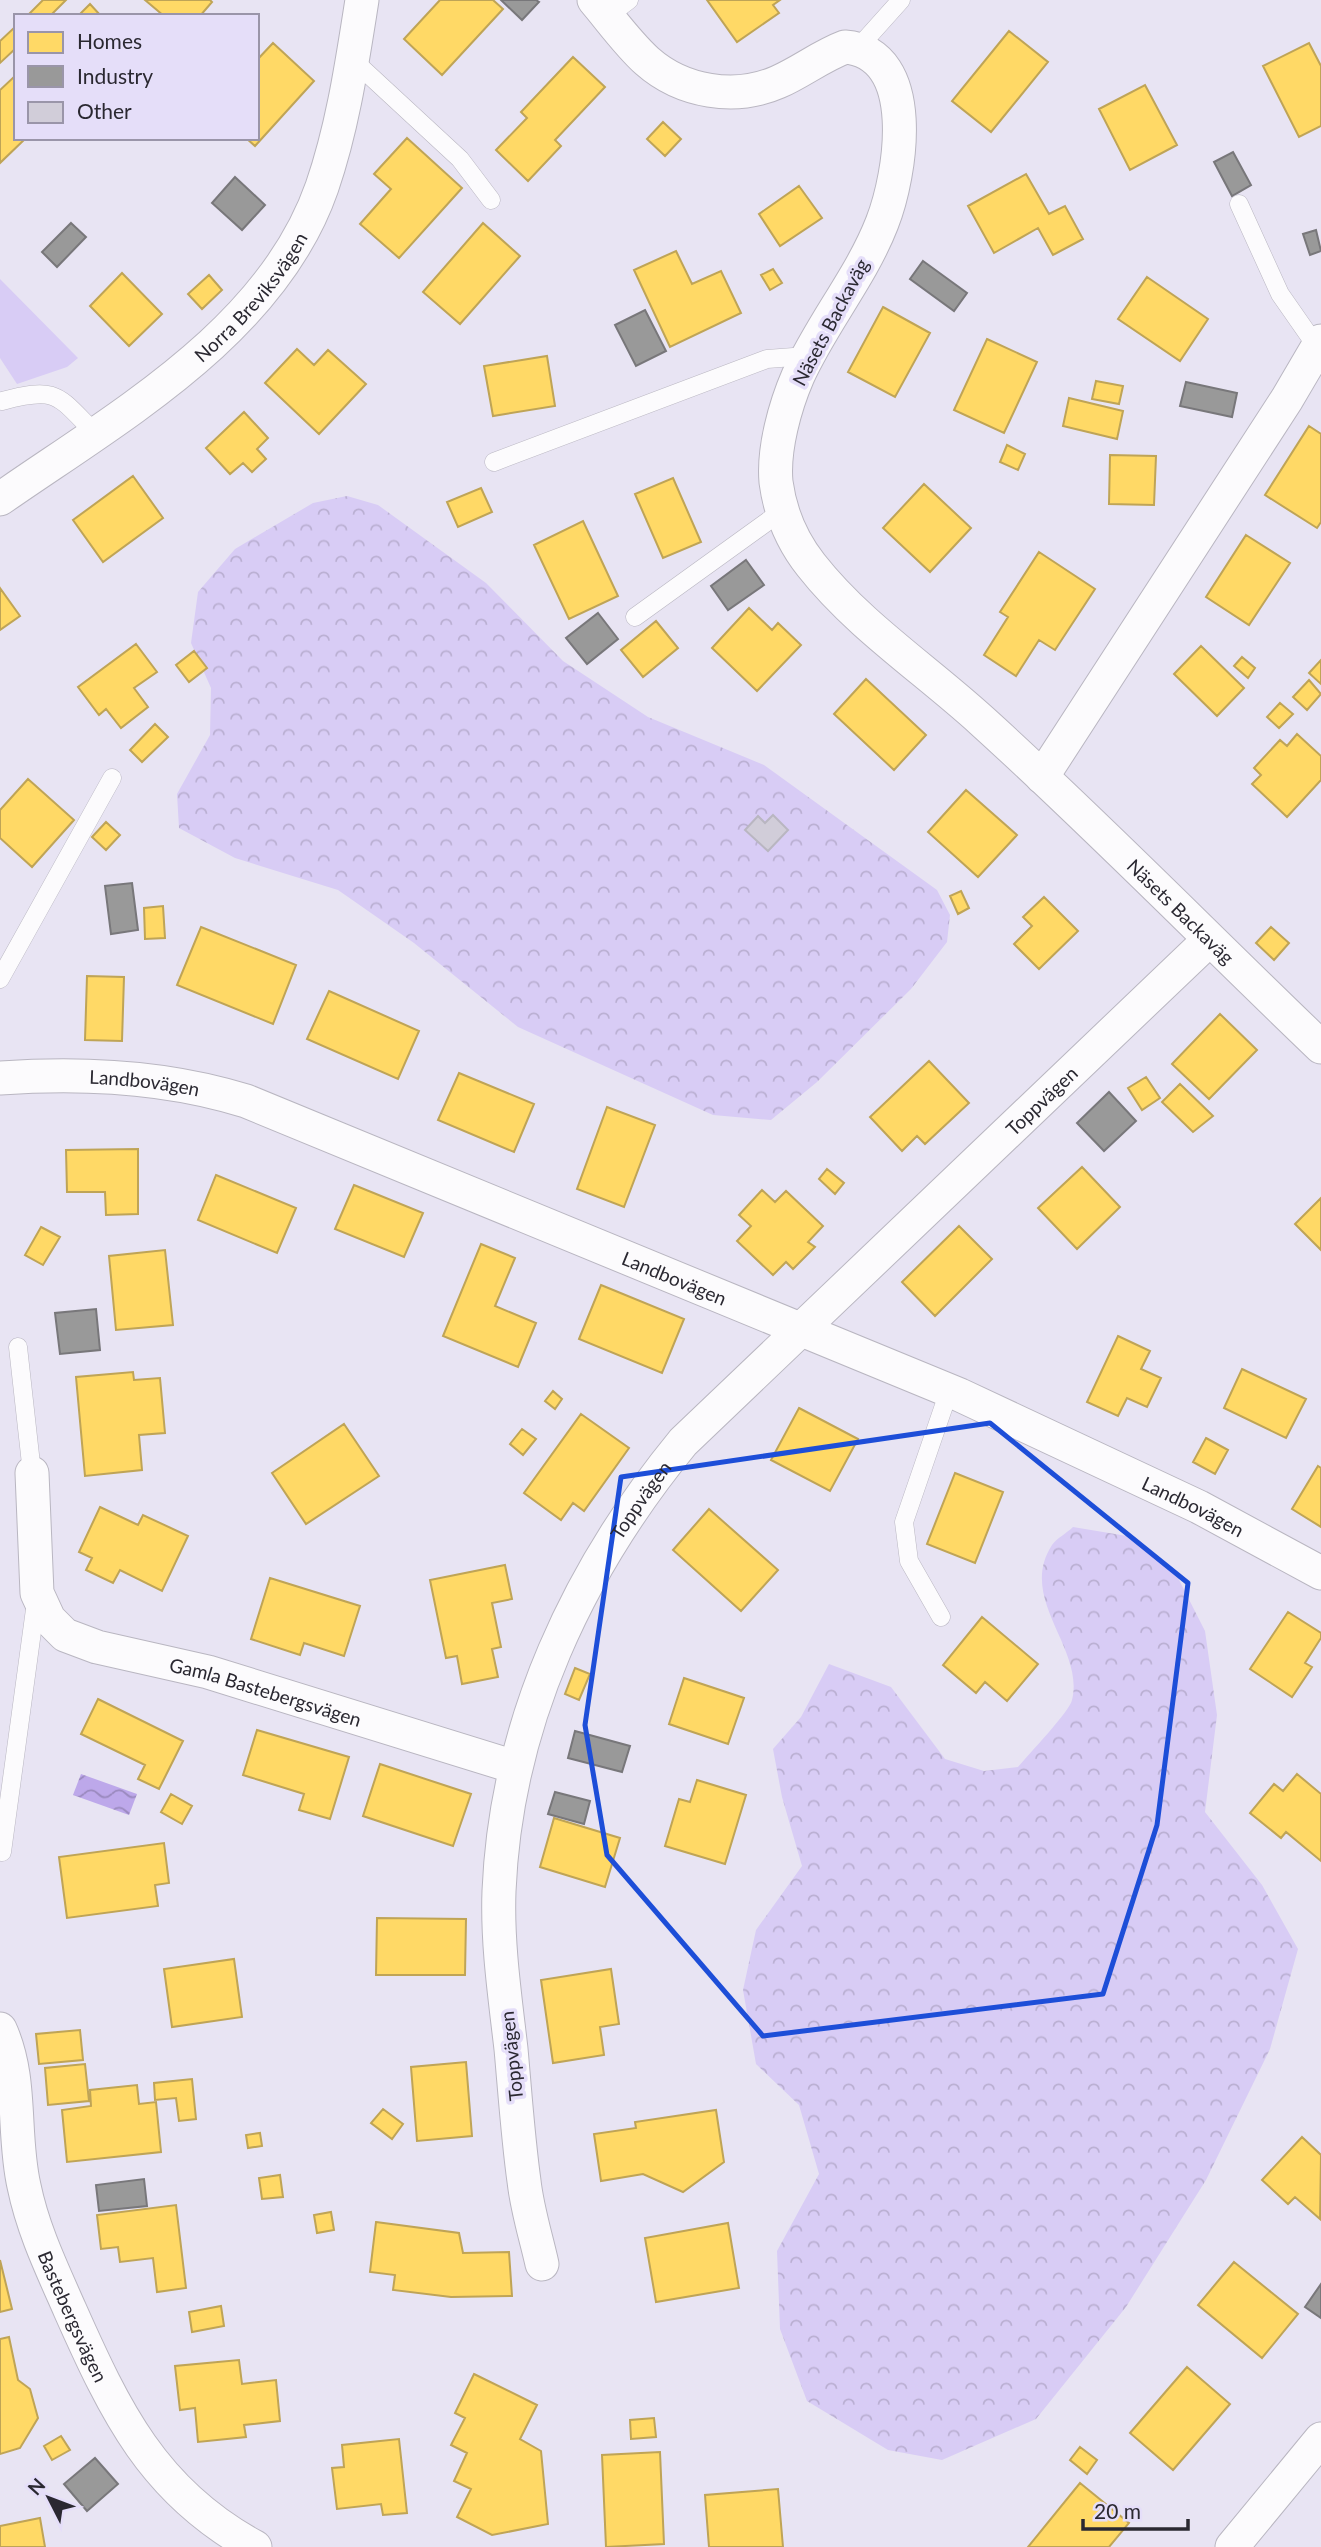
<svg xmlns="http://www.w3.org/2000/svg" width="1321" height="2547" viewBox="0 0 1321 2547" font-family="Lato,sans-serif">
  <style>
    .green { fill: #d8ccf5 }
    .forest { fill: url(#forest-crowns) }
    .water { fill: url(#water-waves) }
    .homes { fill: #ffd966; stroke: #bfa456; stroke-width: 2 }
    .industry { fill: #999; stroke: #78777a; stroke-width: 2 }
    .building { fill: #d1cdd9; stroke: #b9b6c1; stroke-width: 2 }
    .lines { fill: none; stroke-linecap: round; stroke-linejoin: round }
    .lane-casing { stroke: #b9b6c1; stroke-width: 19 }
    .street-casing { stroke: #b9b6c1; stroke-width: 35 }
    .lane { stroke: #fcfbfd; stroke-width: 18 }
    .street { stroke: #fcfbfd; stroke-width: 33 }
    .marked { fill: none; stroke: #1d4ed8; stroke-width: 5; stroke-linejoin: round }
    .labels { text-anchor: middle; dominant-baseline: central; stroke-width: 7; stroke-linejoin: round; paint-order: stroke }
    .street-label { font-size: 19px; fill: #2a2831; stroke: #e5def9 }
  </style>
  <defs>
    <pattern id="forest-crowns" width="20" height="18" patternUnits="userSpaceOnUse" patternTransform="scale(1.75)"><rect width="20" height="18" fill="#d8ccf5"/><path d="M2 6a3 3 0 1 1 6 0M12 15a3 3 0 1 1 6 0" fill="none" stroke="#baafd2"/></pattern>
    <pattern id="water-waves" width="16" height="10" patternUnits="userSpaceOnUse" patternTransform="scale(1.75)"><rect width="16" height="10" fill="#bda8ea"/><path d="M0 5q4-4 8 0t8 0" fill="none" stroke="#9a89be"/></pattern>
  </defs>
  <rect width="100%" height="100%" fill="#e8e4f3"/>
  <path class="green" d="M 0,279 L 78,358 L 67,367 L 17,384 L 0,358 Z"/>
  <path class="forest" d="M 347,496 L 378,505 L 486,583 L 563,661 L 648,717 L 764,765 L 937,890 L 950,915 L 947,942 L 911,989 L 817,1082 L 771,1120 L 713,1115 L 518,1027 L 414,943 L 338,890 L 235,858 L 179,828 L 177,794 L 210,735 L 211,688 L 191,643 L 198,592 L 235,549 L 313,503 Z
    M 1073,1527 L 1133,1537 L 1173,1568 L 1205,1631 L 1217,1715 L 1205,1812 L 1262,1885 L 1298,1949 L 1270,2049 L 1206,2180 L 1126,2307 L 1036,2419 L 942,2460 L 888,2450 L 807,2401 L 780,2329 L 777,2251 L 819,2174 L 799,2105 L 756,2064 L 743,1990 L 756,1930 L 802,1866 L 782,1797 L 773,1749 L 801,1717 L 829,1664 L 891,1687 L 945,1759 L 984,1771 L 1018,1767 C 1028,1755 1070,1711 1072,1700 C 1085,1648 1017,1599 1052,1545 C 1057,1538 1067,1533 1073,1527 Z"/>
  <path class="water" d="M 81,1774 L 137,1794 L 129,1815 L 73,1795 Z"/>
  <path class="homes" d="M 43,0 L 66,0 L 50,16 L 27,16 Z
    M 145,0 L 210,0 L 212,2 L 200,16 L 164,16 Z
    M 440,0 L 493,0 L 503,9 L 442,75 L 404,39 Z
    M 707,0 L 780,0 L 773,5 L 779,13 L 737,42 Z
    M 90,4 L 101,16 L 78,16 Z
    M 16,26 L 16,48 L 0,63 L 0,41 Z
    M 1009,31 L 1048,62 L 991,132 L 952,101 Z
    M 273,43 L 314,81 L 255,146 L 246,138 L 257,138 L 257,60 Z
    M 1309,43 L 1321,66 L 1321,126 L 1299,137 L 1263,66 Z
    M 573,57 L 605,87 L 555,140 L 561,146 L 528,181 L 496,150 L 527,118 L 521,112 Z
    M 16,75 L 16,138 L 26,138 L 0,163 L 0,90 Z
    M 1145,85 L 1177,145 L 1130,170 L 1099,109 Z
    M 663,122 L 681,139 L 665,156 L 647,139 Z
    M 407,138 L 462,188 L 399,258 L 360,224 L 391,189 L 374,174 Z
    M 1026,174 L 1049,214 L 1065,206 L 1083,239 L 1053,255 L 1038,228 L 994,253 L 968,206 Z
    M 799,186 L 822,218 L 780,246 L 759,214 Z
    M 483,223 L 520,256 L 460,324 L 423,292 Z
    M 676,251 L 692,284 L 721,271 L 741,313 L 670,347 L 634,270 Z
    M 773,269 L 782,283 L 770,290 L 761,275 Z
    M 122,273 L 162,314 L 129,346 L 90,306 Z
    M 209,275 L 222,290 L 202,309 L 188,294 Z
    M 1147,277 L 1208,319 L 1180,361 L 1118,319 Z
    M 883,307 L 930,333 L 895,397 L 848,372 Z
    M 987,339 L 1037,362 L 1004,433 L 954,410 Z
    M 297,349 L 314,365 L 328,350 L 366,384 L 319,434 L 265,383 Z
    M 547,356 L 555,406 L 493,416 L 484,366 Z
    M 1096,381 L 1123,386 L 1119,404 L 1092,399 Z
    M 1069,398 L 1123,411 L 1117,439 L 1063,426 Z
    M 244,412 L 268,438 L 257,449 L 266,459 L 252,472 L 243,463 L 230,474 L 206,448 Z
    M 1309,426 L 1321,434 L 1321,522 L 1317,528 L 1265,495 Z
    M 1007,445 L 1025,454 L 1018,470 L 1000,462 Z
    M 1110,455 L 1156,456 L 1154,505 L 1109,504 Z
    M 133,476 L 163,518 L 103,562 L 73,520 Z
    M 673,478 L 701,542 L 663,558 L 635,494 Z
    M 924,484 L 971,528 L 930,572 L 883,528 Z
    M 481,488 L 492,512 L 458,527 L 447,502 Z
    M 583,521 L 618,596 L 569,619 L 534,545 Z
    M 1246,535 L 1290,563 L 1249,625 L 1206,597 Z
    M 1039,552 L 1095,589 L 1055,650 L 1039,640 L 1016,676 L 984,655 L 1008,617 L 1000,612 Z
    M 0,588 L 20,616 L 0,630 Z
    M 749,608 L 772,630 L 778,623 L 801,645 L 757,691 L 712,648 Z
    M 656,621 L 678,648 L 643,677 L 621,650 Z
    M 136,644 L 157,672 L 134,688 L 148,707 L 121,728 L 106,709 L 99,715 L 78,687 Z
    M 1201,646 L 1244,688 L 1217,716 L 1174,674 Z
    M 194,651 L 207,668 L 189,682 L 176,665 Z
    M 1242,657 L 1255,668 L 1248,678 L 1234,666 Z
    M 1321,660 L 1321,684 L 1309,673 Z
    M 866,679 L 926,735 L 894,770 L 834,714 Z
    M 1309,680 L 1321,694 L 1307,710 L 1293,697 Z
    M 1280,703 L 1293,714 L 1279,728 L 1267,717 Z
    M 155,724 L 168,737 L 142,762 L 130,750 Z
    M 1297,734 L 1321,756 L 1321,780 L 1287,817 L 1252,784 L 1261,775 L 1254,768 L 1280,740 L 1287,746 Z
    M 28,779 L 74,820 L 32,867 L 0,838 L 0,810 Z
    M 966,790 L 1017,835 L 978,877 L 928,832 Z
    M 106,822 L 120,835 L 106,850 L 92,837 Z
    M 961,891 L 969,908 L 958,914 L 950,896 Z
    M 1044,897 L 1078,931 L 1039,969 L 1014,944 L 1032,926 L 1023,917 Z
    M 163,906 L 165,938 L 145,939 L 144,908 Z
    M 201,927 L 296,965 L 273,1024 L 177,985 Z
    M 1271,927 L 1289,943 L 1274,960 L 1256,943 Z
    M 87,976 L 124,977 L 122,1041 L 85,1040 Z
    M 329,991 L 419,1031 L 398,1079 L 307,1039 Z
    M 1220,1014 L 1257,1050 L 1209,1099 L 1172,1064 Z
    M 929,1061 L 969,1103 L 925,1144 L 917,1136 L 902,1151 L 870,1117 Z
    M 459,1073 L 534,1104 L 514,1152 L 438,1120 Z
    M 1146,1077 L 1160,1098 L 1142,1110 L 1128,1088 Z
    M 1180,1084 L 1213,1116 L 1193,1132 L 1162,1102 Z
    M 607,1107 L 655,1125 L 624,1207 L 577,1189 Z
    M 138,1149 L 138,1214 L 106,1215 L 105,1192 L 67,1192 L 66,1150 Z
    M 1082,1167 L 1120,1207 L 1077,1249 L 1038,1208 Z
    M 827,1169 L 844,1183 L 835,1194 L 819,1179 Z
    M 216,1175 L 296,1208 L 277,1253 L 198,1220 Z
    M 354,1185 L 423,1213 L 404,1257 L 335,1229 Z
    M 762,1190 L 775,1202 L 786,1191 L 823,1226 L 808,1242 L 815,1247 L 793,1269 L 786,1262 L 773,1275 L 737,1241 L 751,1226 L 739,1215 Z
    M 1321,1198 L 1321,1250 L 1295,1224 Z
    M 959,1226 L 992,1259 L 935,1316 L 902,1282 Z
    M 41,1227 L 60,1237 L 43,1265 L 25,1255 Z
    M 481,1244 L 515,1258 L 495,1306 L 536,1323 L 518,1367 L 443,1336 Z
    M 165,1250 L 173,1325 L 116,1330 L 109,1256 Z
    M 601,1285 L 684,1319 L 662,1373 L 579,1339 Z
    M 1118,1336 L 1150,1351 L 1141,1369 L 1161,1378 L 1147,1407 L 1127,1398 L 1118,1416 L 1087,1402 Z
    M 1242,1369 L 1306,1399 L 1286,1438 L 1224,1408 Z
    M 133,1372 L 134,1380 L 160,1378 L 165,1433 L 139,1435 L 142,1470 L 85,1476 L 76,1377 Z
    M 553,1391 L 562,1399 L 555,1409 L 545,1401 Z
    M 799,1408 L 858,1439 L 830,1491 L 771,1460 Z
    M 581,1414 L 629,1448 L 584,1511 L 573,1503 L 561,1520 L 524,1493 Z
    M 344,1424 L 379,1476 L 306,1524 L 272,1473 Z
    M 522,1429 L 536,1439 L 523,1455 L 510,1444 Z
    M 1206,1438 L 1228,1450 L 1215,1474 L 1193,1462 Z
    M 1318,1466 L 1321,1468 L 1321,1527 L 1292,1509 Z
    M 955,1473 L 1003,1492 L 975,1563 L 927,1544 Z
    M 100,1507 L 138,1525 L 143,1515 L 188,1536 L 162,1591 L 120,1570 L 113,1583 L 86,1570 L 92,1558 L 79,1552 Z
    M 709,1509 L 778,1570 L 741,1611 L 673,1550 Z
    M 505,1565 L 512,1599 L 492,1603 L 501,1647 L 492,1649 L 498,1677 L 462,1684 L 457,1656 L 446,1658 L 430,1580 Z
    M 270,1578 L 360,1606 L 344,1656 L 304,1643 L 300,1655 L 251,1639 Z
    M 1288,1612 L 1321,1633 L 1321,1638 L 1305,1663 L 1312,1667 L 1292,1697 L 1250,1669 Z
    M 982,1617 L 1038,1664 L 1007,1701 L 985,1682 L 976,1693 L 943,1665 Z
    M 575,1668 L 590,1674 L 579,1700 L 565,1694 Z
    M 684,1678 L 744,1698 L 728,1744 L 669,1724 Z
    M 98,1699 L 183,1741 L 159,1789 L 138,1779 L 145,1765 L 81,1734 Z
    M 257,1730 L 349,1757 L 330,1819 L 299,1810 L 304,1794 L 243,1775 Z
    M 380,1764 L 471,1794 L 453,1846 L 363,1816 Z
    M 1297,1774 L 1321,1794 L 1321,1861 L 1286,1832 L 1281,1838 L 1250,1813 L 1274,1784 L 1283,1791 Z
    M 697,1780 L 746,1795 L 725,1864 L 665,1846 L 679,1799 L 690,1802 Z
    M 171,1794 L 192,1806 L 182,1824 L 161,1812 Z
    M 554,1818 L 620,1838 L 605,1887 L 540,1867 Z
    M 164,1843 L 169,1883 L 155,1885 L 158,1906 L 67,1918 L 59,1857 Z
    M 377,1918 L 466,1919 L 465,1975 L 376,1975 Z
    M 234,1959 L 242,2017 L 172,2027 L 164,1969 Z
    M 611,1969 L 619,2024 L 600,2027 L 604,2055 L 553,2063 L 541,1980 Z
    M 80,2030 L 83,2060 L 39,2064 L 36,2034 Z
    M 466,2062 L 472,2136 L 417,2141 L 411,2067 Z
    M 85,2064 L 89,2101 L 48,2105 L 45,2068 Z
    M 192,2079 L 196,2119 L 179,2121 L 176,2098 L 155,2100 L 154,2083 Z
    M 137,2085 L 139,2104 L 156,2102 L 161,2152 L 67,2162 L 62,2110 L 91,2106 L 90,2090 Z
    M 383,2109 L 403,2124 L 392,2139 L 371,2123 Z
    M 716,2110 L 724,2162 L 683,2192 L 643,2174 L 601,2181 L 594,2134 L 636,2128 L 635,2122 Z
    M 260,2133 L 262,2146 L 248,2148 L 246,2135 Z
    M 1302,2137 L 1321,2155 L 1320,2219 L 1295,2197 L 1288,2204 L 1262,2180 Z
    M 280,2175 L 283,2197 L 262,2199 L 259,2178 Z
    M 176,2205 L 186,2288 L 157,2292 L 153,2258 L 120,2262 L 118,2247 L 101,2249 L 97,2215 Z
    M 331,2212 L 334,2230 L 317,2233 L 314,2215 Z
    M 376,2222 L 459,2233 L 463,2253 L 509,2252 L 512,2296 L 451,2297 L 393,2290 L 395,2275 L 370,2272 Z
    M 728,2223 L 739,2288 L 656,2302 L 645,2238 Z
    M 0,2260 L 12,2309 L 0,2312 Z
    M 1234,2262 L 1298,2314 L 1262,2358 L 1198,2305 Z
    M 221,2306 L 224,2326 L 192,2332 L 189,2312 Z
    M 9,2337 L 18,2380 L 30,2389 L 38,2418 L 20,2448 L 0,2454 L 0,2339 Z
    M 239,2360 L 242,2384 L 276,2380 L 280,2421 L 244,2425 L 246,2437 L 198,2442 L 195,2408 L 180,2410 L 175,2366 Z
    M 1187,2367 L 1230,2404 L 1173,2470 L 1130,2433 Z
    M 474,2374 L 537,2405 L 520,2439 L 541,2451 L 548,2524 L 492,2535 L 457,2517 L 471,2489 L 454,2481 L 467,2453 L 451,2445 L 465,2418 L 455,2413 Z
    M 654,2418 L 656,2437 L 631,2439 L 630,2420 Z
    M 61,2436 L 70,2450 L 52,2460 L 44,2446 Z
    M 399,2439 L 407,2513 L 383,2515 L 381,2504 L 337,2509 L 332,2468 L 344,2467 L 342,2445 Z
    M 1080,2447 L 1097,2460 L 1087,2474 L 1070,2460 Z
    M 660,2452 L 664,2544 L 606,2547 L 602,2455 Z
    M 1080,2483 L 1129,2523 L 1109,2547 L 1028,2547 Z
    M 778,2489 L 783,2547 L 709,2547 L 705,2495 Z
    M 40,2518 L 45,2547 L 0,2547 L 0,2526 Z"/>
  <path class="industry" d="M 501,0 L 536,0 L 539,2 L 522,20 Z
    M 1233,152 L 1251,185 L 1232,196 L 1214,162 Z
    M 235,177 L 265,205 L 242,230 L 212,203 Z
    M 71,223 L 86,237 L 57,267 L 42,252 Z
    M 1316,230 L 1321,251 L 1310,255 L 1303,234 Z
    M 923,261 L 967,293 L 954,311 L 910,279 Z
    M 645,310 L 666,351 L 636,366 L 615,325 Z
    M 1186,382 L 1237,393 L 1232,417 L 1180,406 Z
    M 746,560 L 764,585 L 728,610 L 711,586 Z
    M 598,613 L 618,639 L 587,664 L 566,638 Z
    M 132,883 L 138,930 L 111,934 L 105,886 Z
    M 1109,1092 L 1136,1121 L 1104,1151 L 1077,1123 Z
    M 96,1309 L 100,1350 L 60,1354 L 55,1313 Z
    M 575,1731 L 630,1746 L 622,1772 L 568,1758 Z
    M 555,1792 L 590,1801 L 584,1824 L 548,1814 Z
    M 144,2179 L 147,2206 L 99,2211 L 96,2185 Z
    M 1321,2284 L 1321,2318 L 1305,2307 Z
    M 95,2458 L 118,2484 L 87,2511 L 64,2484 Z"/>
  <path class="building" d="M 773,815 L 788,830 L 768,851 L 745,830 L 758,816 L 765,823 Z"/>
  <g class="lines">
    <defs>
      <path id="lane" d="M 608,16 L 629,0
        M 858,48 L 901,0
        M 353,60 L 460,159 L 491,200
        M 1239,204 L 1280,294 L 1317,347
        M 2,401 C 58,386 57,395 95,433
        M 494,462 L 767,359 L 807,356
        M 635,617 L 782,511
        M 0,979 L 112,778
        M 18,1347 L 32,1473
        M 941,1617 L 909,1561 L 904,1522 L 949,1391
        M 2,1852 L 36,1602"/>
      <g id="street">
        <path id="s1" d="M 594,0 C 611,20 628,44 647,61 C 682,92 735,101 778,82 C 801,72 821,56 845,47 C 921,53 901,175 882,223 C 861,277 822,323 798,376 C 785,406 773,449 776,482 C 780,512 792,541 811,565 C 858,625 925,669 982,721 C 1098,826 1208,939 1321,1047"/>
        <path id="s2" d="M 0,499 C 119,416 272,331 322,187 C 343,126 352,63 362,0"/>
        <path d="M 1042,777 L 1287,399 L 1321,341"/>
        <path id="s3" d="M 0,1078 C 84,1072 166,1076 246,1101 L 960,1395 L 1199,1507 L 1321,1573"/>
        <path id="s4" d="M 32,1473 L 37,1593 L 49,1619 L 65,1635 L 97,1647 L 208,1672 L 515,1767"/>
        <path id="s5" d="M 0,2029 C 23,2079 12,2134 24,2186 C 33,2230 52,2269 70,2310 C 115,2411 153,2492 255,2547"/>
        <path id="s6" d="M 542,2264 C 536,2237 527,2209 524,2181 C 518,2138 515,2093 511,2049 C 505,1997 497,1943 499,1891 C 506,1723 578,1570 683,1442 L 1209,940"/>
        <path d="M 1232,2547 L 1321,2439"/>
      </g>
    </defs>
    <use href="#lane" class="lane-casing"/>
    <use href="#street" class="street-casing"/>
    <use href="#lane" class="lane"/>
    <use href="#street" class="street"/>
  </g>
  <path class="marked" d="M 990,1423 L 1188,1583 L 1157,1825 L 1103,1994 L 763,2036 L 607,1855 L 585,1725 L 621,1477 Z"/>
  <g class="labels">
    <g class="street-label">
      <text stroke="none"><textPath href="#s2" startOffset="324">Norra Breviksvägen</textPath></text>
      <text transform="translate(830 322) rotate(-62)">Näsets Backaväg</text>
      <text stroke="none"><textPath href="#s1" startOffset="1384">Näsets Backaväg</textPath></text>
      <text stroke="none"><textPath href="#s3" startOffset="145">Landbovägen</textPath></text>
      <text stroke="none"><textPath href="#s6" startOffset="1365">Toppvägen</textPath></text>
      <text stroke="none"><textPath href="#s3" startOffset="712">Landbovägen</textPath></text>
      <text stroke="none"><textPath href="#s6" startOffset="798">Toppvägen</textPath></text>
      <text stroke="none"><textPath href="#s3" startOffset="1279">Landbovägen</textPath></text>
      <text stroke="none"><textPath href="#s4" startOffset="380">Gamla Bastebergsvägen</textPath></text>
      <text transform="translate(511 2056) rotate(-96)">Toppvägen</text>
      <text stroke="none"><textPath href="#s5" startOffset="299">Bastebergsvägen</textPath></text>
    </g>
  </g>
  <rect x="14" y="14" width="245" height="126" fill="#e5def9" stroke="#9a95a9" stroke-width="2"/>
  <rect x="28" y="32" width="35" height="21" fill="#ffd966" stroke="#9a95a9" stroke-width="2"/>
  <text x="77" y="49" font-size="21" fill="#2a2831">Homes</text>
  <rect x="28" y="66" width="35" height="21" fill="#999999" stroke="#9a95a9" stroke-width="2"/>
  <text x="77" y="84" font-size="21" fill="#2a2831">Industry</text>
  <rect x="28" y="102" width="35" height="21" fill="#d1cdd9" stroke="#9a95a9" stroke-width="2"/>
  <text x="77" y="119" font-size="21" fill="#2a2831">Other</text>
  <g transform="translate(49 2498) rotate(312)" stroke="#e5def9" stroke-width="5" paint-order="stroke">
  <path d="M0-5L12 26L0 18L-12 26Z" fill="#2a2831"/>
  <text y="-10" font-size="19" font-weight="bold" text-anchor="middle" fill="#2a2831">N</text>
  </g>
  <path d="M1083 2519v10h105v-10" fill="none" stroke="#2a2831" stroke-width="3.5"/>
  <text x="1094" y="2519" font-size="21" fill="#2a2831" stroke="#e5def9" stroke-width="5" paint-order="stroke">20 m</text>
</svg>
